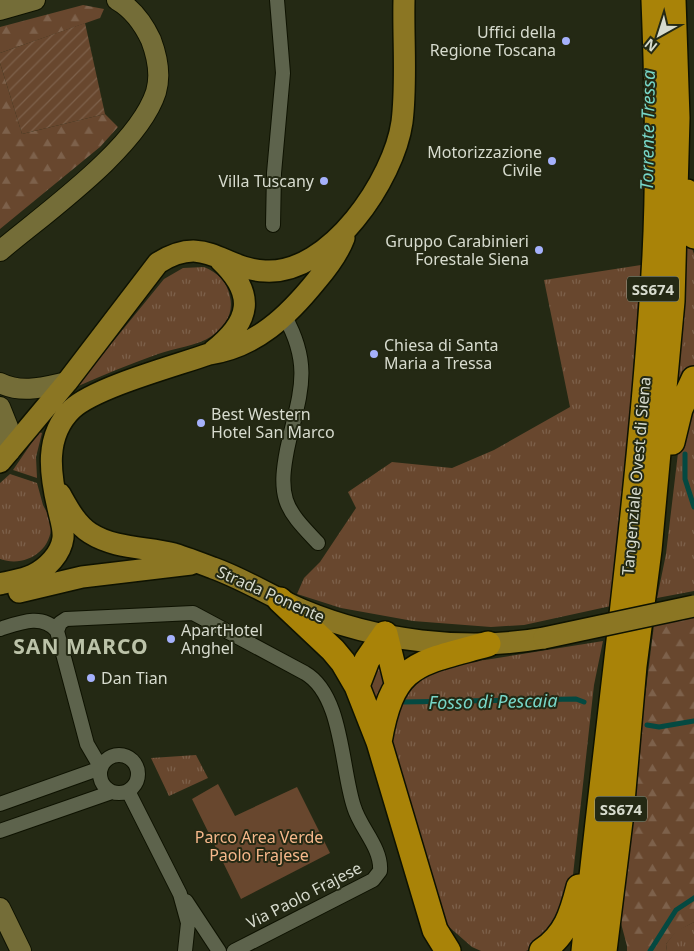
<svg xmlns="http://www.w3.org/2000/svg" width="694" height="951" viewBox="0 0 694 951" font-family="'Noto Sans',sans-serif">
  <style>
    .grass { fill: url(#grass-tufts) }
    .forest { fill: url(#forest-firs) }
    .park { fill: #68472e }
    .garden { fill: url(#garden-furrows) }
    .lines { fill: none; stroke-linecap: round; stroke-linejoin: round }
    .stream { stroke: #044941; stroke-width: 5 }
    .street-casing { stroke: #0e1201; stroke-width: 16 }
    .secondary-casing { stroke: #0e1201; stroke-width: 22 }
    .primary-casing { stroke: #0e1201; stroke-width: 24 }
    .highway-casing { stroke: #0e1201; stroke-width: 28 }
    .street { stroke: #5d634c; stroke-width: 14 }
    .secondary { stroke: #746d38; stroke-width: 20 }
    .primary { stroke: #8b7623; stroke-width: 21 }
    .highway { stroke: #a98308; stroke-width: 25 }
    .primary-bridge-casing { stroke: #0e1201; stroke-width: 24; stroke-linecap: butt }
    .primary-bridge { stroke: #8b7623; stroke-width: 21 }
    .poi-dot { fill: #a5b1fc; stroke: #242914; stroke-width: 2 }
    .labels { text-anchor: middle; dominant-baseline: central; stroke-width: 4; stroke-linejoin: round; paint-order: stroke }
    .shield { fill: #242914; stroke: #a1a696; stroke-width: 1 }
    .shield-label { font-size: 15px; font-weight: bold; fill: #d7dbce }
    .poi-label { font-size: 16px; fill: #d7dbce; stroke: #242914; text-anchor: end }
    .street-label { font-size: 16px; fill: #d7dbce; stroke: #242914 }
    .park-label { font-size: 16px; fill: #f6b88b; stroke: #242914 }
    .water-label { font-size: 18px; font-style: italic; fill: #77d6c7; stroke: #242914 }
    .district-label { font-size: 21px; font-weight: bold; letter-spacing: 1px; fill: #bcc3a9; stroke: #242914 }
  </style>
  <defs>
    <pattern id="grass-tufts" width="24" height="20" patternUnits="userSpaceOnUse" patternTransform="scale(1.25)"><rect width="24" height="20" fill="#68472e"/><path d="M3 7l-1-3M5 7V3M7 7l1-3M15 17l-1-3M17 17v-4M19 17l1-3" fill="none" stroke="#7d614b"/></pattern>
    <pattern id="forest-firs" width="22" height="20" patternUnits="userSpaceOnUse" patternTransform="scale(1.25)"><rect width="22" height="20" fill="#68472e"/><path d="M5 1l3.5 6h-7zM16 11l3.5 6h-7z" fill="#7d614b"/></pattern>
    <pattern id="garden-furrows" width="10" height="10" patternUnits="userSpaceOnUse" patternTransform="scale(1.25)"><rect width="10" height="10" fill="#68472e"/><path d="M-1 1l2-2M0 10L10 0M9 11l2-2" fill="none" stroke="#7d614b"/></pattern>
  </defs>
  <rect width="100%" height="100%" fill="#242914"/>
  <path class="grass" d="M 685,240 L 689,240 L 694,254 L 694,367 L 676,398 Z
    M 641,265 L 628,443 L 611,606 L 524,625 L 491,627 L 413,621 L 341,608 L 297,594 L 304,578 L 320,562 L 356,508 L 348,492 L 392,462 L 452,468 L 494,450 L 570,407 L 544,280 Z
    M 204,267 C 218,273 227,281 230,297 C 234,312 225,328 212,336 C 197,346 175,348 158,354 C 130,364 103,375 76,387 L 164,279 L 183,268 Z
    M 694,391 L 694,591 L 657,598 L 666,554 L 680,436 Z
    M 39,432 L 42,433 L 36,457 L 37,478 L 13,470 Z
    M 10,474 L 37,483 C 39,490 41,498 43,505 C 46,512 51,516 51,523 C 53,551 25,568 0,559 L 0,483 Z
    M 603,641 L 594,685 L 571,893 L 539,944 L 526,951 L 481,951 L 472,947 L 448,926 L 441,911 L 393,746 L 389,723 L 398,692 L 438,664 L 485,660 Z
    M 378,658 L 386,684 L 374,708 L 368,676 Z
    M 196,755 L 208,778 L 169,796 L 151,758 Z
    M 694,922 L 694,951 L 667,951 L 666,944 L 676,931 Z"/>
  <path class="forest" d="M 83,5 L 104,9 L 100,18 L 0,53 L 0,27 Z
    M 0,63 L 22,134 L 105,114 L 118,127 L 100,147 L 0,229 Z
    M 694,615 L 694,922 L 676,932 L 666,944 L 667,951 L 627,951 L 627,946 L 618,912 L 654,625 Z"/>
  <path class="park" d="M 218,784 L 235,816 L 297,787 L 330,853 L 241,899 L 192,799 Z"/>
  <path class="garden" d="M 85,23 L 105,114 L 22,134 L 0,63 L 0,53 Z"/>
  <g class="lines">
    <path class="stream" d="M 685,454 L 685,479 L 694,507
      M 401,702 L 576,699 L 584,702
      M 647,725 L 659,727 L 694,721
      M 650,951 L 676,910 L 694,898"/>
    <defs>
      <path id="street" d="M 273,225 L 274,173 L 283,73 L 277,0
        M 285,317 C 314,369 298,397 287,450 C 284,466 281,484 286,500 C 291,516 306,530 318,543
        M 0,629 C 19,623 42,613 57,631 L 87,744 L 101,768 L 0,804
        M 57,631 L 60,623 L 66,619 L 193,613 L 305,673 C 343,695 341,769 354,807 C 360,828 382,848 380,871 L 373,880 L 234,951
        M100 774a19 19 0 1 1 38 0a19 19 0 1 1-38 0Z
        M 128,791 L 180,894 L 188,923 L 185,951
        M 0,831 L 112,792
        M 186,901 L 219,951"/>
      <path id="secondary" d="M 0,10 L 35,0
        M 0,251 C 45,213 138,148 156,92 C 161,75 157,56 151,40 C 143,23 133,9 117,0
        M 0,383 C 22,394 44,387 67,382
        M 0,407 L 8,427 L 10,451
        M 0,908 L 21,951"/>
      <path id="primary" d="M 213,351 C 251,321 256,294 220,260
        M 0,462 L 67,382 L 158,263 C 206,233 221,269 265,271 C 330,275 394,179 402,122 C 407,82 403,40 404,0
        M 60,494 C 68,508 76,524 90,533 C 115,549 146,547 174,554 C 187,558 200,563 213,568 C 244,579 272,597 302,610 C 376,641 465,652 544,638
        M 0,584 C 10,581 23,580 33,575 C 47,568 61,554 63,538 C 64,528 60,518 58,508 C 50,474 44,436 72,409 C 96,387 175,366 209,354 C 256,347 288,316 317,280 C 328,267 338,254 344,238
        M 19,592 L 82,577 L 191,564"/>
      <path id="highway" d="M 687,192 L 694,236
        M 672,442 L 680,409 L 694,379
        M 280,600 L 333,650 L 343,662 L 357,686 L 379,742 L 435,930 L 448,951
        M 385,634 L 397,683
        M 357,686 L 367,660 L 385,634
        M 379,742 C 393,661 417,664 488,644
        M 542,951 C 566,935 572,914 579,887
        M 584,951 C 606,735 637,519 652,302 C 660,202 658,100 654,0
        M 604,951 L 621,813 L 634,666 L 649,550 L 672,301 L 677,118 L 673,0"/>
    </defs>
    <use href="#street" class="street-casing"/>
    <use href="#secondary" class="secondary-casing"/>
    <use href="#primary" class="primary-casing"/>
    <use href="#highway" class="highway-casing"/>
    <use href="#street" class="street"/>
    <use href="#secondary" class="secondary"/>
    <use href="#primary" class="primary"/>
    <use href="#highway" class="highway"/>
    <defs>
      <path id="primary-bridge" d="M 544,638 L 694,606"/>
    </defs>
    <use href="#primary-bridge" class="primary-bridge-casing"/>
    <use href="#primary-bridge" class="primary-bridge"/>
  </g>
  <g class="poi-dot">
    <circle cx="566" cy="41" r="5"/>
    <circle cx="552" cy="161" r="5"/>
    <circle cx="324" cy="181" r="5"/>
    <circle cx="539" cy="250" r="5"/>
    <circle cx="374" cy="354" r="5"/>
    <circle cx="201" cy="423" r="5"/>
    <circle cx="171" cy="639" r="5"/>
    <circle cx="91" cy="678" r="5"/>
  </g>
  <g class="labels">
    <g class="shield">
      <rect x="627" y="276.5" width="52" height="25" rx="4"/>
      <rect x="595" y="796.5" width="52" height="25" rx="4"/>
    </g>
    <g class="shield-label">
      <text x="653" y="289">SS674</text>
      <text x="621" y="809">SS674</text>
    </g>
    <g class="poi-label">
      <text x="556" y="32">Uffici della<tspan x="556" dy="18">Regione Toscana</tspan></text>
      <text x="542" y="152">Motorizzazione<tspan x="542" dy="18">Civile</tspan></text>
      <text x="314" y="181">Villa Tuscany</text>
      <text x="529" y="241">Gruppo Carabinieri<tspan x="529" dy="18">Forestale Siena</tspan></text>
      <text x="384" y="345" text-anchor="start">Chiesa di Santa<tspan x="384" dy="18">Maria a Tressa</tspan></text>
      <text x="211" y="414" text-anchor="start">Best Western<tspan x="211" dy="18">Hotel San Marco</tspan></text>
      <text x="181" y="630" text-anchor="start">ApartHotel<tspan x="181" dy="18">Anghel</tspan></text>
      <text x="101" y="678" text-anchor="start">Dan Tian</text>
    </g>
    <g class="street-label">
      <text transform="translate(636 476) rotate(-85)">Tangenziale Ovest di Siena</text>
      <text transform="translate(271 594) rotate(24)">Strada Ponente</text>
      <text transform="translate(304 895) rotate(-27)">Via Paolo Frajese</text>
    </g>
    <g class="park-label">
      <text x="259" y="837">Parco Area Verde<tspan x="259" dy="18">Paolo Frajese</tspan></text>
    </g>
    <g class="water-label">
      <text transform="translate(647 130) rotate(-89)">Torrente Tressa</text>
      <text transform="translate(493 701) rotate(-1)">Fosso di Pescaia</text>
    </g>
    <g class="district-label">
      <text x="81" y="646">SAN MARCO</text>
    </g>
  </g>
  <g transform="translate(659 35) rotate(219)" stroke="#242914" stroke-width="4" paint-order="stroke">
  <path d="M0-4L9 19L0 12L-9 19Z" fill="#d7dbce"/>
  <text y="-8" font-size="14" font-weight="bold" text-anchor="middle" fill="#d7dbce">N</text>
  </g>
</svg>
